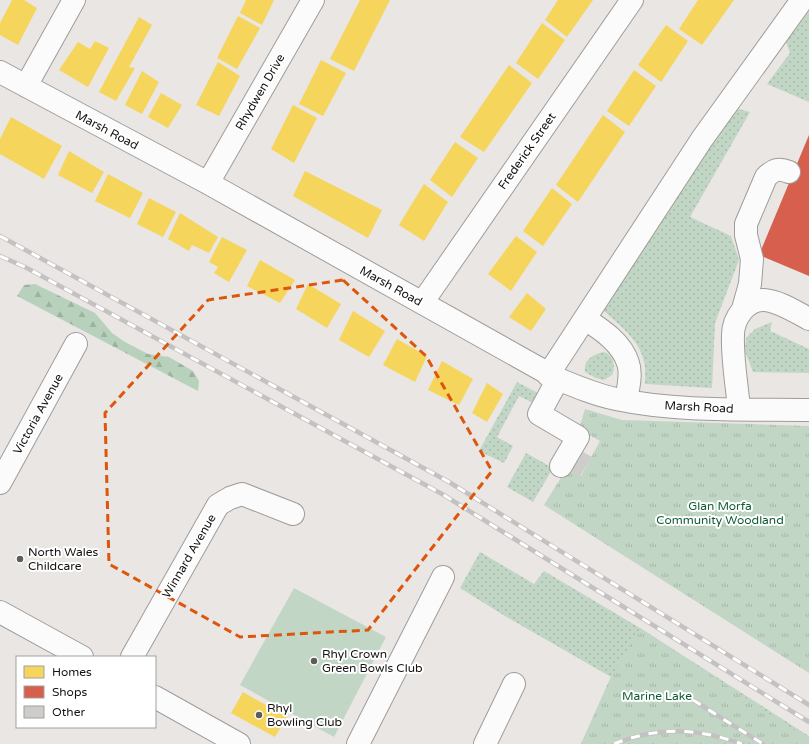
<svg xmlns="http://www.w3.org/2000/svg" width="809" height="744" viewBox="0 0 809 744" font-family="'Varela Round',sans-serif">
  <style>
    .grass { fill: url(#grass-dots) }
    .forest { fill: url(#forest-firs) }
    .park { fill: url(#park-tufts) }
    .pitch { fill: #c2d6c5 }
    .homes { fill: #f6d55c }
    .shops { fill: #d6604d }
    .building { fill: #cfcdcb }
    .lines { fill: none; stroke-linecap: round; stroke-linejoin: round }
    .minor-casing { stroke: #9f9d9b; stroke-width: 24 }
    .minor { stroke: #fcfbfb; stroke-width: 22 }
    .tram { stroke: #c3c1c1; stroke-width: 1 }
    .rail-casing { stroke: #c3c1c1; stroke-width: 4.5 }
    .rail { stroke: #fff; stroke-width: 3; stroke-dasharray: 9; stroke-linecap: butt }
    .marked { fill: none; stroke: #dd560c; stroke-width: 3; stroke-dasharray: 8 5; stroke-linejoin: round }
    .poi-dot { fill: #5f5d5b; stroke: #fff; stroke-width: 1.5 }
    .labels { text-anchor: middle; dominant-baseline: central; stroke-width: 4; stroke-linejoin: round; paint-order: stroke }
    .street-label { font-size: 12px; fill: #151312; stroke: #fff }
    .park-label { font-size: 12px; fill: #0f5d34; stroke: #fff }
    .poi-label { font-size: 12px; fill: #151312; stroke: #fff; text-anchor: start }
  </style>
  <defs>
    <pattern id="grass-dots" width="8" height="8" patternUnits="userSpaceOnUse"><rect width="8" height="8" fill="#c2d6c5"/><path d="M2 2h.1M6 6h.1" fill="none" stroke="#a6b7a8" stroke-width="1.8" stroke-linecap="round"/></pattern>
    <pattern id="forest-firs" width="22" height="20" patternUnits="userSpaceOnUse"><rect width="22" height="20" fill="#b8d1bd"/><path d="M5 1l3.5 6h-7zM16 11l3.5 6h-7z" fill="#9db3a1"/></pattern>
    <pattern id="park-tufts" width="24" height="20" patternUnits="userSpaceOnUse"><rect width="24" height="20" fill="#c2d6c5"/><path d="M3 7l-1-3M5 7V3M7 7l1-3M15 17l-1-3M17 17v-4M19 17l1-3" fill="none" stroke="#a6b7a8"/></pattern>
  </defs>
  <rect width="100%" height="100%" fill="#e9e6e3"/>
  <path class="grass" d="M 809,11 L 809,102 L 767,84 L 790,53 L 786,42 Z
    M 735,108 L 750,112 L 690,217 L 731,236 L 739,260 L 715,323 L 712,388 L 645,384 C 645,377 646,369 644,362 C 640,340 619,325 604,311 L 678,190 Z
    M 772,322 L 770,331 L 809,349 L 809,373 L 753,372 L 745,351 L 746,338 L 755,329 Z
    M 604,352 C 614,355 616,366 612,375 L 604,380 L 596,378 L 585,372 C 583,360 593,354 604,352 Z
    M 517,382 L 540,394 L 535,404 L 519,396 L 497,437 L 513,446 L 504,463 L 479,451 Z
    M 526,453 L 553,468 L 533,502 L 507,487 Z
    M 480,552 L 534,584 L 544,571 L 640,628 L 809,736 L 809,744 L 581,744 L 611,677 L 505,616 L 460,588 Z"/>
  <path class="forest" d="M 35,284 L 95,313 L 112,333 L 125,342 L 148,354 L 169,357 L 193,371 L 199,381 L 198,391 L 17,296 L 24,285 Z"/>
  <path class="park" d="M 585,409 L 622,420 L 809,426 L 809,673 L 544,505 L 567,468 L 581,476 L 600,441 L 579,429 Z
    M 640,628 L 809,740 L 809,744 L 581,744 L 611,677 Z"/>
  <path class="pitch" d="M 294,588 L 386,637 L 334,737 L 240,685 Z"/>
  <path class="homes" d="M 12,0 L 24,0 L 37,8 L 18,45 L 0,35 L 0,23 Z
    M 246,0 L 274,0 L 262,25 L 240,13 Z
    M 360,0 L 390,0 L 354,71 L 330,59 Z
    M 558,0 L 593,0 L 567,37 L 545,20 Z
    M 698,0 L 734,0 L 702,45 L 679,29 Z
    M 238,16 L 260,28 L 237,69 L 217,58 Z
    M 139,17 L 152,25 L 129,67 L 135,68 L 116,101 L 99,92 Z
    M 542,23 L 565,40 L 538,79 L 516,63 Z
    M 666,25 L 688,41 L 661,82 L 638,65 Z
    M 95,41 L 109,48 L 88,87 L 59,70 L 78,42 L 90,49 Z
    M 321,60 L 346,73 L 323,116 L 299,104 Z
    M 218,62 L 240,76 L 219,116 L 196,105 Z
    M 509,65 L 532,83 L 484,152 L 460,137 Z
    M 634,70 L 656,86 L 629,126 L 607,111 Z
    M 142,71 L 159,82 L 142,114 L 125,105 Z
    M 161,93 L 182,105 L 168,128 L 148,117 Z
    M 293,105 L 317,118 L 294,163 L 271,149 Z
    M 603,115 L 625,132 L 578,202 L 556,185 Z
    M 11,117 L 62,146 L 44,179 L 0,154 L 0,139 Z
    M 455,142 L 478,158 L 452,197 L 430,180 Z
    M 69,151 L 104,172 L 92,193 L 58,175 Z
    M 305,171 L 382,210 L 368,238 L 293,196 Z
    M 108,174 L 143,193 L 130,218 L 95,201 Z
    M 424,184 L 448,202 L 424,241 L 399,225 Z
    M 552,188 L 572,204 L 543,246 L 523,231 Z
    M 149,198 L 176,212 L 163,237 L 137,224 Z
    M 180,213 L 218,237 L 209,253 L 192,245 L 189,251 L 168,239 Z
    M 516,236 L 537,252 L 511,291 L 488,274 Z
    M 222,237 L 247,250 L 229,282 L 214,273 L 218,267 L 209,262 Z
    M 260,260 L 295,280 L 280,303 L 247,286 Z
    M 308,284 L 341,304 L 327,328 L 296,309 Z
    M 527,293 L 546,309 L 531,331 L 509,317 Z
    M 353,311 L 385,331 L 369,357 L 339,340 Z
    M 397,339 L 427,356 L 415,382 L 383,365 Z
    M 442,361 L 473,379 L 459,405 L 428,390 Z
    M 487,383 L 503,394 L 487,422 L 472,413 Z
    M 243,692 L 287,717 L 275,737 L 231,713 Z"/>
  <path class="shops" d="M 809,135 L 809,276 L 759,255 Z"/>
  <path class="building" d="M 583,452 L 592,457 L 580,476 L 567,468 L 573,458 L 578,461 Z"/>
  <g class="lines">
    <defs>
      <path id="minor" d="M 0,72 L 208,183 L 558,379 C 577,387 596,395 616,399 C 677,412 747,409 809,410
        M 26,86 L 74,0
        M 208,183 L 313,0
        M 422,303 L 632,0
        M 743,309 L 750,284 L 752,259 L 746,235 L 746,224 L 766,177 C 774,169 779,168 789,172
        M 585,319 C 601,329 622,343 628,363 C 632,374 628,389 626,400
        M 548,375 L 702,139 L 802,0
        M 558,379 L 539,414 L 578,437 L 561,466
        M 739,409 C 737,385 732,359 733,335 C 733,319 746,299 764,300 C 779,301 796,312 809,319
        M 0,483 L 76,344
        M 0,612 L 82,657
        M 132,657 L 218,505 L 230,498 L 242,494 L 293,514
        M 155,697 L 239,744
        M 358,744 L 443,577
        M 485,744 L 514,684"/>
    </defs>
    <use href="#minor" class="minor-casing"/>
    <use href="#minor" class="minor"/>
    <path class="tram" d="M 614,744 C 659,726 697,728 742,744"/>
    <defs>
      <path id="rail" d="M 0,236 L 449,482 L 809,705
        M 0,256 L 25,267 L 442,494 L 809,722
        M 693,700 L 763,744
        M 614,744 C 659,726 697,728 742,744"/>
    </defs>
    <use href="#rail" class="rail-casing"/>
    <use href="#rail" class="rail"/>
  </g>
  <path class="marked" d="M 343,280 L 426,356 L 492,471 L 368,630 L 240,637 L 109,564 L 105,413 L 208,300 Z"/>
  <g class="poi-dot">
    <circle cx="20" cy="559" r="4"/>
    <circle cx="314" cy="661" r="4"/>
    <circle cx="259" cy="715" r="4"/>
  </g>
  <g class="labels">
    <g class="street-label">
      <text transform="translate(260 92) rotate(-60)">Rhydwen Drive</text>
      <text transform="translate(107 130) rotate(28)">Marsh Road</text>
      <text transform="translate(527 151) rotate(-55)">Frederick Street</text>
      <text transform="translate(391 286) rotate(29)">Marsh Road</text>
      <text transform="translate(699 407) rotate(3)">Marsh Road</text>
      <text transform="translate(38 414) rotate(-61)">Victoria Avenue</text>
      <text transform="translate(189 556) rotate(-60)">Winnard Avenue</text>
    </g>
    <g class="park-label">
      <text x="720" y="506">Glan Morfa<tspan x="720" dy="14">Community Woodland</tspan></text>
      <text x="657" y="696">Marine Lake</text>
    </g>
    <g class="poi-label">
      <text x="28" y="552">North Wales<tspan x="28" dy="14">Childcare</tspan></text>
      <text x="322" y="654">Rhyl Crown<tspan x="322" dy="14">Green Bowls Club</tspan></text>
      <text x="267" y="708">Rhyl<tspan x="267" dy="14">Bowling Club</tspan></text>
    </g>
  </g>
  <rect x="16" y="656" width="140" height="72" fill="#ffffff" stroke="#a1a1a0"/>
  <rect x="24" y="666" width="20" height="12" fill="#f6d55c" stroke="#a1a1a0"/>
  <text x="52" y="676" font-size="12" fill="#151312">Homes</text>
  <rect x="24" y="686" width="20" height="12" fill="#d6604d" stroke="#a1a1a0"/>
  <text x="52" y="696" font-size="12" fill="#151312">Shops</text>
  <rect x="24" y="706" width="20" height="12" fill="#cfcdcb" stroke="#a1a1a0"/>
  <text x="52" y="716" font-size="12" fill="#151312">Other</text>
</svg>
